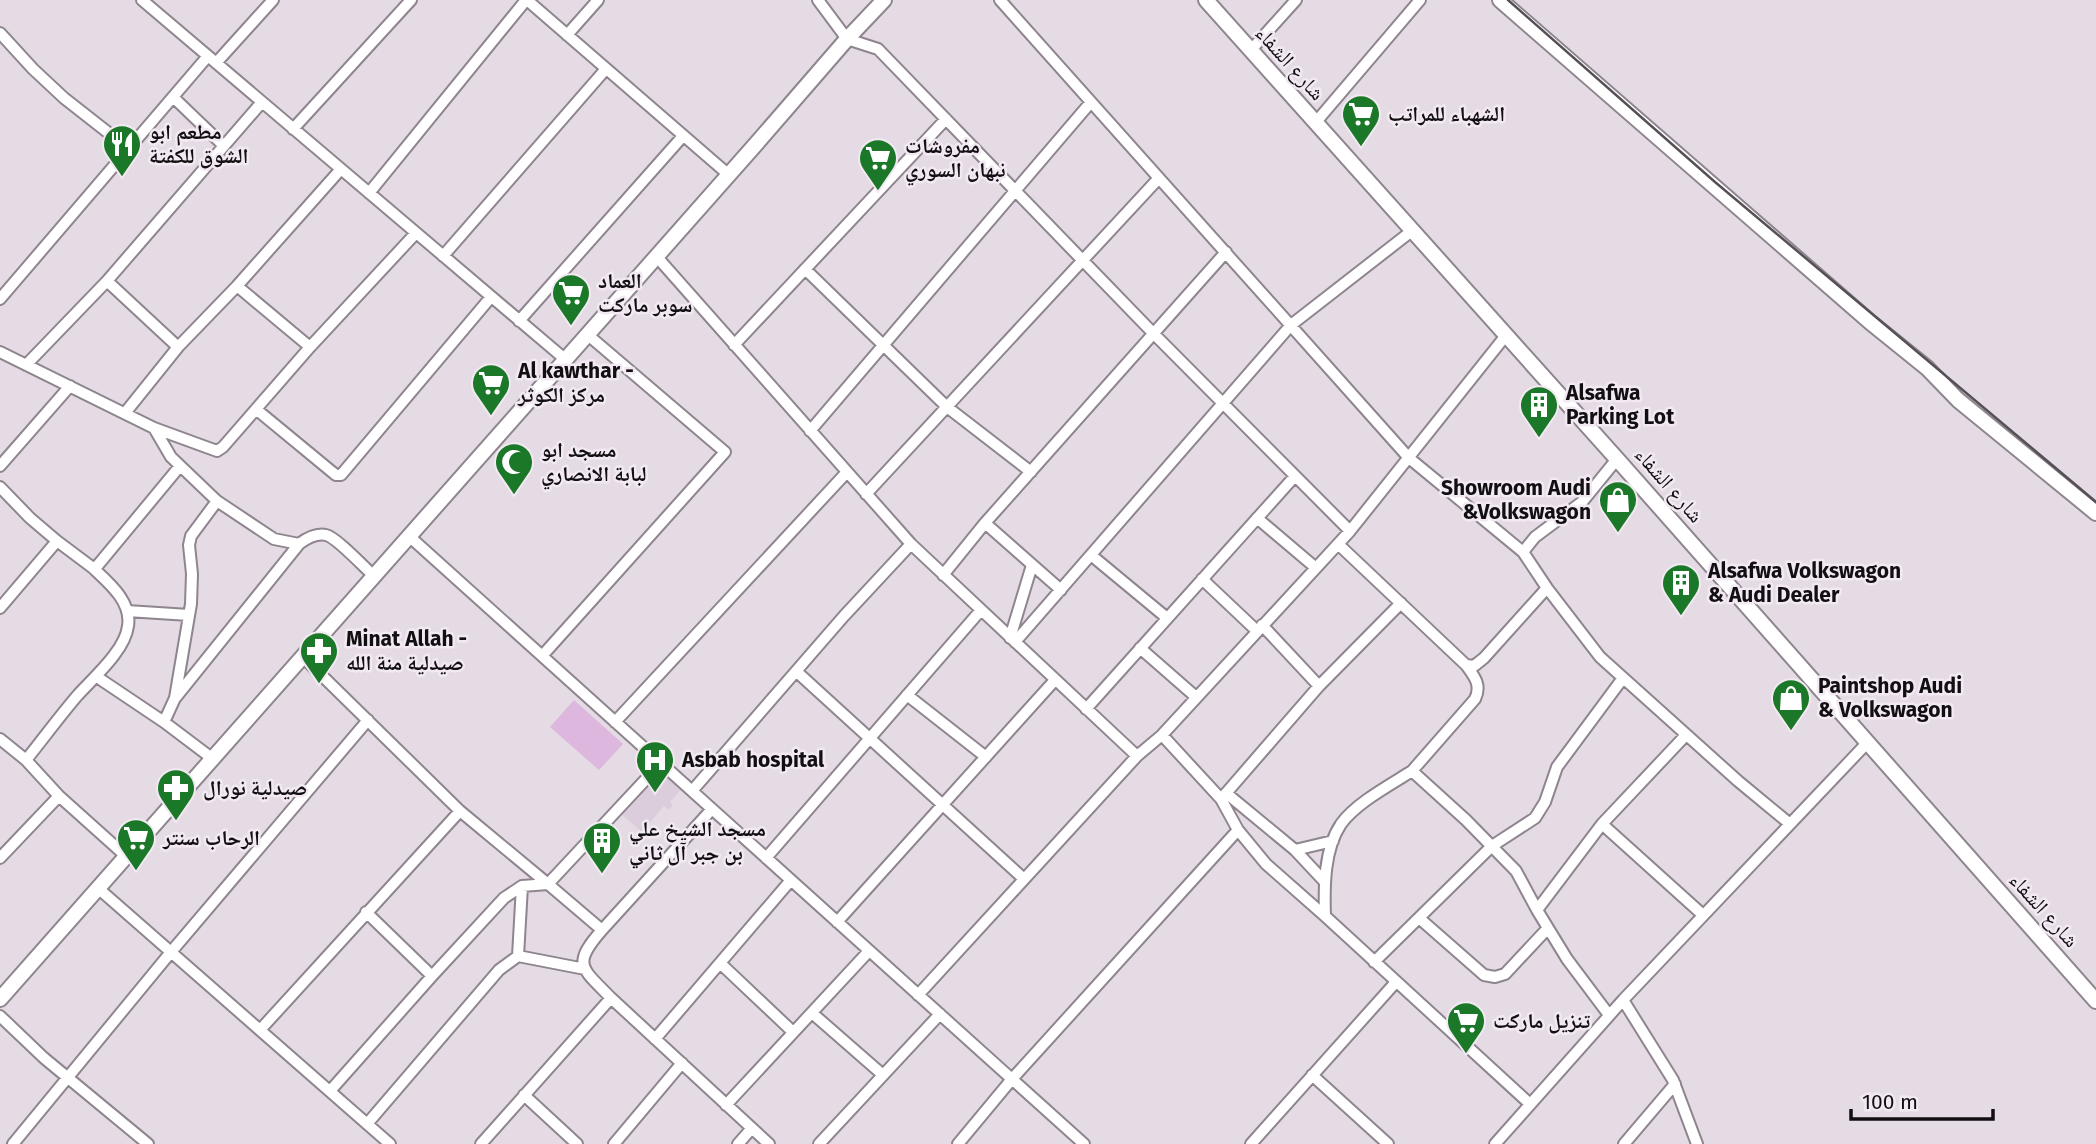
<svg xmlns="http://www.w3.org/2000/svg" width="2096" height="1144" viewBox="0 0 2096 1144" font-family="'Fira Sans','Noto Naskh Arabic',sans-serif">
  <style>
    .built { fill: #dccddd }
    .green { fill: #ddb7de }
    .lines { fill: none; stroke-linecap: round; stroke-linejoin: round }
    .minor-casing { stroke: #8e858e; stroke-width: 14 }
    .tertiary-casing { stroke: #8e858e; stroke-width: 18 }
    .minor { stroke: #fff; stroke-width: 10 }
    .tertiary { stroke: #fff; stroke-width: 14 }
    .rail { stroke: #565056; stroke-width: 2.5 }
    .labels { text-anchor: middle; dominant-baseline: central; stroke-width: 5; stroke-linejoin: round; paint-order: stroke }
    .street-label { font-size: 21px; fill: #120f12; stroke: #f2e9f2 }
    .poi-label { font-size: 21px; font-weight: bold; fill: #120f12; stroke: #f2e9f2; text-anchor: start }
  </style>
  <rect width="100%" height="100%" fill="#e5dbe5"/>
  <path class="built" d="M 660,763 L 685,785 L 670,802 L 673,805 L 669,810 L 664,806 L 642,832 L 618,811 Z"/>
  <path class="green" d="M 574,700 L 623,744 L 599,770 L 550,727 Z"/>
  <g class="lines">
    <defs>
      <path id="minor" d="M 142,0 L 566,360
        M 527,0 L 729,175
        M 818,0 L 847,39 L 878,49 L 1153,333 L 1350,531
        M 1000,0 L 1409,458 L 1523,552
        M 0,33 L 33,69 L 64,98 L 129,149
        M 567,35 L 598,0
        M 1251,50 L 1296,0
        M 216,63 L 273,0
        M 173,97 L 223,145
        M 1316,122 L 1420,0
        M 293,129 L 411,0
        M 369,193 L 526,0
        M 443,256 L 605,70
        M 657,257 L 911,544 L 1137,756
        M 805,269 L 947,407 L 1031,472
        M 107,281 L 178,347 L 237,286 L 341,169
        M 237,286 L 310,347
        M 0,299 L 208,56
        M 519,321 L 683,136
        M 734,345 L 946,119
        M 0,352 L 154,428 L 217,451 L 223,447 L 310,347 L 416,233
        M 26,365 L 107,281 L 262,102
        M 257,410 L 331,471 L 336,475 L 341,475 L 491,297
        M 125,413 L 178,347
        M 154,428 L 171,457 L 217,501 L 274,539 L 299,544 C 307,538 316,533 326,535 C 336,537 365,568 375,577
        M 810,431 L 1091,102
        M 1617,459 L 1582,502 L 1535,537 L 1523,552 L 1547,588 L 1600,657 L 1738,781 L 1790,824
        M 0,466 L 70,386
        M 0,487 L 30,518 L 57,541
        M 866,494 L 1159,178
        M 1257,518 L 1316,568
        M 985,523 L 1061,590
        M 410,537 L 1084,1144
        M 1338,544 L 1466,665 C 1474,676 1482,685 1475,699 L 1412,771
        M 1091,555 L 1167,618
        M 943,575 L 985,523 L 1226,252
        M 1202,579 L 1257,631
        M 0,608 L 57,541 L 93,568 L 98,565 L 180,466
        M 127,611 L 189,615
        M 1262,625 L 1319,686 L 1401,603
        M 1010,638 L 1032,565
        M 1015,642 L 1291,325 L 1413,230
        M 1140,648 L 1196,697
        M 542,656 L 725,452 L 588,335
        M 303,657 L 460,811 L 548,884 L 661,763
        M 1466,665 L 1474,666 L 1484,658 L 1547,588
        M 797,672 L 1024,879
        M 97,677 L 164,722
        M 907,695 L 986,757
        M 176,697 L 299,544
        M 1086,709 L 1295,476
        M 615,722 L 847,472
        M 1162,735 L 1221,799 L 1238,830 L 1266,864 L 1325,916 L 1530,1104
        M 0,739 L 26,760 L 59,796 L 127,857
        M 213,759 L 164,722 L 175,698 L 191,604 L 192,574 L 189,545 L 191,536 L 217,501
        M 26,760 C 43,739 59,717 77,696 C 93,678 125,651 128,626 C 132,602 109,583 93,568
        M 692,791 L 844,616 L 911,544
        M 1226,793 L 1295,850 L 1324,881
        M 1221,799 L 1319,686
        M 1602,824 L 1703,915
        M 1295,850 L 1333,841
        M 0,858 L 59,796
        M 766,858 L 981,610
        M 99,889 L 390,1144
        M 1537,910 L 1602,824 L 1686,735
        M 366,912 L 432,976
        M 1325,916 C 1324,887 1324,849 1341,824 C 1356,803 1390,785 1412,771 L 1466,820 L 1516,871 L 1537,910 L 1567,959 L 1609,1015
        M 1419,918 L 1484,975 L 1495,977 L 1505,974 L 1548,928
        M 837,922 L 1055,680
        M 602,930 L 712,809
        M 518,956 L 522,886
        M 1374,962 L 1492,846 L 1535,818 L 1545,802 L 1557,767 L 1623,678
        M 720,963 L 793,1032
        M 918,995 L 1137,756 L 1162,735 L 1350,531 L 1507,334
        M 1623,1000 L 1673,1080 L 1697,1144
        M 812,1013 L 883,1075
        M 0,1016 L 44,1058 L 148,1144
        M 260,1030 L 460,811
        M 655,1039 L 791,880
        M 1312,1075 L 1388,1144
        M 330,1091 L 432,976 L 504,898 L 522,886 L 548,884 L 602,930 C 571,965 582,968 611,998 L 769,1144
        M 524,1095 L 577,1144
        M 726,1105 L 869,951
        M 367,1124 L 499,970 L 518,956 L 585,969
        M 13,1144 L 171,952 L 368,720
        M 481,1144 L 611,998
        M 614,1144 L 682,1063
        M 738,1144 L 752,1128
        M 819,1144 L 940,1014
        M 958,1144 L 1012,1079 L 1238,830
        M 1251,1144 L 1396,982
        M 1495,1144 L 1623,1000 L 1868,742
        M 1624,1144 L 1675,1084"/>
      <path id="tertiary" d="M 1206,0 L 1617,459 L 2096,1001
        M 1500,0 L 1870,322 L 1927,368 L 1958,400 L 2096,513
        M 0,999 L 756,144 L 847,39 L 884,0"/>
    </defs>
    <use href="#minor" class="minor-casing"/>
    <use href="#tertiary" class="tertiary-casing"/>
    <use href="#minor" class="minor"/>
    <use href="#tertiary" class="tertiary"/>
    <path class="rail" d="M 1508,0 L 1715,182 L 2096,502"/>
  </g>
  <defs>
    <symbol id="supermarket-pin" viewBox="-11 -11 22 30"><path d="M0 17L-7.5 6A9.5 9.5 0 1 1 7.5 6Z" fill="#1b7828" stroke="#f2e9f2"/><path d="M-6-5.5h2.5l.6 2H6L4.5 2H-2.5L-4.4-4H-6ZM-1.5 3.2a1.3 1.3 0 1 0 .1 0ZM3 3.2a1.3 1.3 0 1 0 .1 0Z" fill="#fff"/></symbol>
    <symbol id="restaurant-pin" viewBox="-11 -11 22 30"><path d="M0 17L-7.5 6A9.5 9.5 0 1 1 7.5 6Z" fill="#1b7828" stroke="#f2e9f2"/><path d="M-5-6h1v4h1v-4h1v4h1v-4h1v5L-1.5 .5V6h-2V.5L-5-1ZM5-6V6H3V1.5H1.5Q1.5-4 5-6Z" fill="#fff"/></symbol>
    <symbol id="building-pin" viewBox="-11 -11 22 30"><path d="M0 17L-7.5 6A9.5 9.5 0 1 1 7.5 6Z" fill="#1b7828" stroke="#f2e9f2"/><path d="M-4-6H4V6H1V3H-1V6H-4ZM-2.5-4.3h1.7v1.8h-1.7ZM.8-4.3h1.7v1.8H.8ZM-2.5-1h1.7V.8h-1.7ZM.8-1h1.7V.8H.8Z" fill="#fff"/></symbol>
    <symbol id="mosque-pin" viewBox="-11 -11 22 30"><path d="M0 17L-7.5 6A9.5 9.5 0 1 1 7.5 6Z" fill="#1b7828" stroke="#f2e9f2"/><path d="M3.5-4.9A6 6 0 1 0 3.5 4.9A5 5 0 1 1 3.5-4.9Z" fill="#fff"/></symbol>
    <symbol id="shop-pin" viewBox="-11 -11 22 30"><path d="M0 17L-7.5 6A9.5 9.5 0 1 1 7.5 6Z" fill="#1b7828" stroke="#f2e9f2"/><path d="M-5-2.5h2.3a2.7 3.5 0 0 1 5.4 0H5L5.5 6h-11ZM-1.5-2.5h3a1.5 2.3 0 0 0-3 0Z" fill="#fff"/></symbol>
    <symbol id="pharmacy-pin" viewBox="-11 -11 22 30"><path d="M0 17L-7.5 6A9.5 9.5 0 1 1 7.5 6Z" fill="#1b7828" stroke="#f2e9f2"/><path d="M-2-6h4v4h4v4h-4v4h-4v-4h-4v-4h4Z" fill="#fff"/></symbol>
    <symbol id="hospital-pin" viewBox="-11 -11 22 30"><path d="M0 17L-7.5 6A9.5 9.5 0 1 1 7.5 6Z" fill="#1b7828" stroke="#f2e9f2"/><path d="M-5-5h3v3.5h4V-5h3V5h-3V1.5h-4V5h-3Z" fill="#fff"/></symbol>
  </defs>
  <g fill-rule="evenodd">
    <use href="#supermarket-pin" x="1339" y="92" width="44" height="60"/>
    <use href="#restaurant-pin" x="100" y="122" width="44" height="60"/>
    <use href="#supermarket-pin" x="856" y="136" width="44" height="60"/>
    <use href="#supermarket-pin" x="549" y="271" width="44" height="60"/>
    <use href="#supermarket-pin" x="469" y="361" width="44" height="60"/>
    <use href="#building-pin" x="1517" y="383" width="44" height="60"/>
    <use href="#mosque-pin" x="492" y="440" width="44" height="60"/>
    <use href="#shop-pin" x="1596" y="478" width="44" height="60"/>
    <use href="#building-pin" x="1659" y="561" width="44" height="60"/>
    <use href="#pharmacy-pin" x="297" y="629" width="44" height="60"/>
    <use href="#shop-pin" x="1769" y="676" width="44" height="60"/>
    <use href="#hospital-pin" x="633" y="738" width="44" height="60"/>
    <use href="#pharmacy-pin" x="154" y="766" width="44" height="60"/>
    <use href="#supermarket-pin" x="114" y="816" width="44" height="60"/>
    <use href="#building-pin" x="580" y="819" width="44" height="60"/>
    <use href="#supermarket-pin" x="1444" y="999" width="44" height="60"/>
  </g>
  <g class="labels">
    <g class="street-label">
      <text transform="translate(1290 63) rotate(48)">شارع الشفاء</text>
      <text transform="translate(1669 485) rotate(49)">شارع الشفاء</text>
      <text transform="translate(2044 910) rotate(48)">شارع الشفاء</text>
    </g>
    <g class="poi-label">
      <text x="1388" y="114">الشهباء للمراتب</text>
      <text x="149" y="132">مطعم ابو<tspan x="149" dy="24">الشوق للكفتة</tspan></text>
      <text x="905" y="146">مفروشات<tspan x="905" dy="24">نبهان السوري</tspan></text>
      <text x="598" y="281">العماد<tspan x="598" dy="24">سوبر ماركت</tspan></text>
      <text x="518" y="371">Al kawthar -<tspan x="518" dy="24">مركز الكوثر</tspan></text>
      <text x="1566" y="393">Alsafwa<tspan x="1566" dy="24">Parking Lot</tspan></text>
      <text x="541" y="450">مسجد ابو<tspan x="541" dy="24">لبابة الانصاري</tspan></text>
      <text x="1591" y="488" text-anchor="end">Showroom Audi<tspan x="1591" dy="24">&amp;Volkswagon</tspan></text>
      <text x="1708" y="571">Alsafwa Volkswagon<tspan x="1708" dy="24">&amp; Audi Dealer</tspan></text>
      <text x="346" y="639">Minat Allah -<tspan x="346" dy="24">صيدلية منة الله</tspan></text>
      <text x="1818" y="686">Paintshop Audi<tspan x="1818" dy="24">&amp; Volkswagon</tspan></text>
      <text x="682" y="760">Asbab hospital</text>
      <text x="203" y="788">صيدلية نورال</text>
      <text x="629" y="829">مسجد الشيخ علي<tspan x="629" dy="24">بن جبر آل ثاني</tspan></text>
      <text x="163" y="838">الرحاب سنتر</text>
      <text x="1493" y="1021">تنزيل ماركت</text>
    </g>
  </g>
  <path d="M1851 1109v10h142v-10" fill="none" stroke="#120f12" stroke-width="3.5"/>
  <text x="1862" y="1109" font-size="21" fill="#120f12" stroke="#f2e9f2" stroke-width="5" paint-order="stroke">100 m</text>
</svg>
